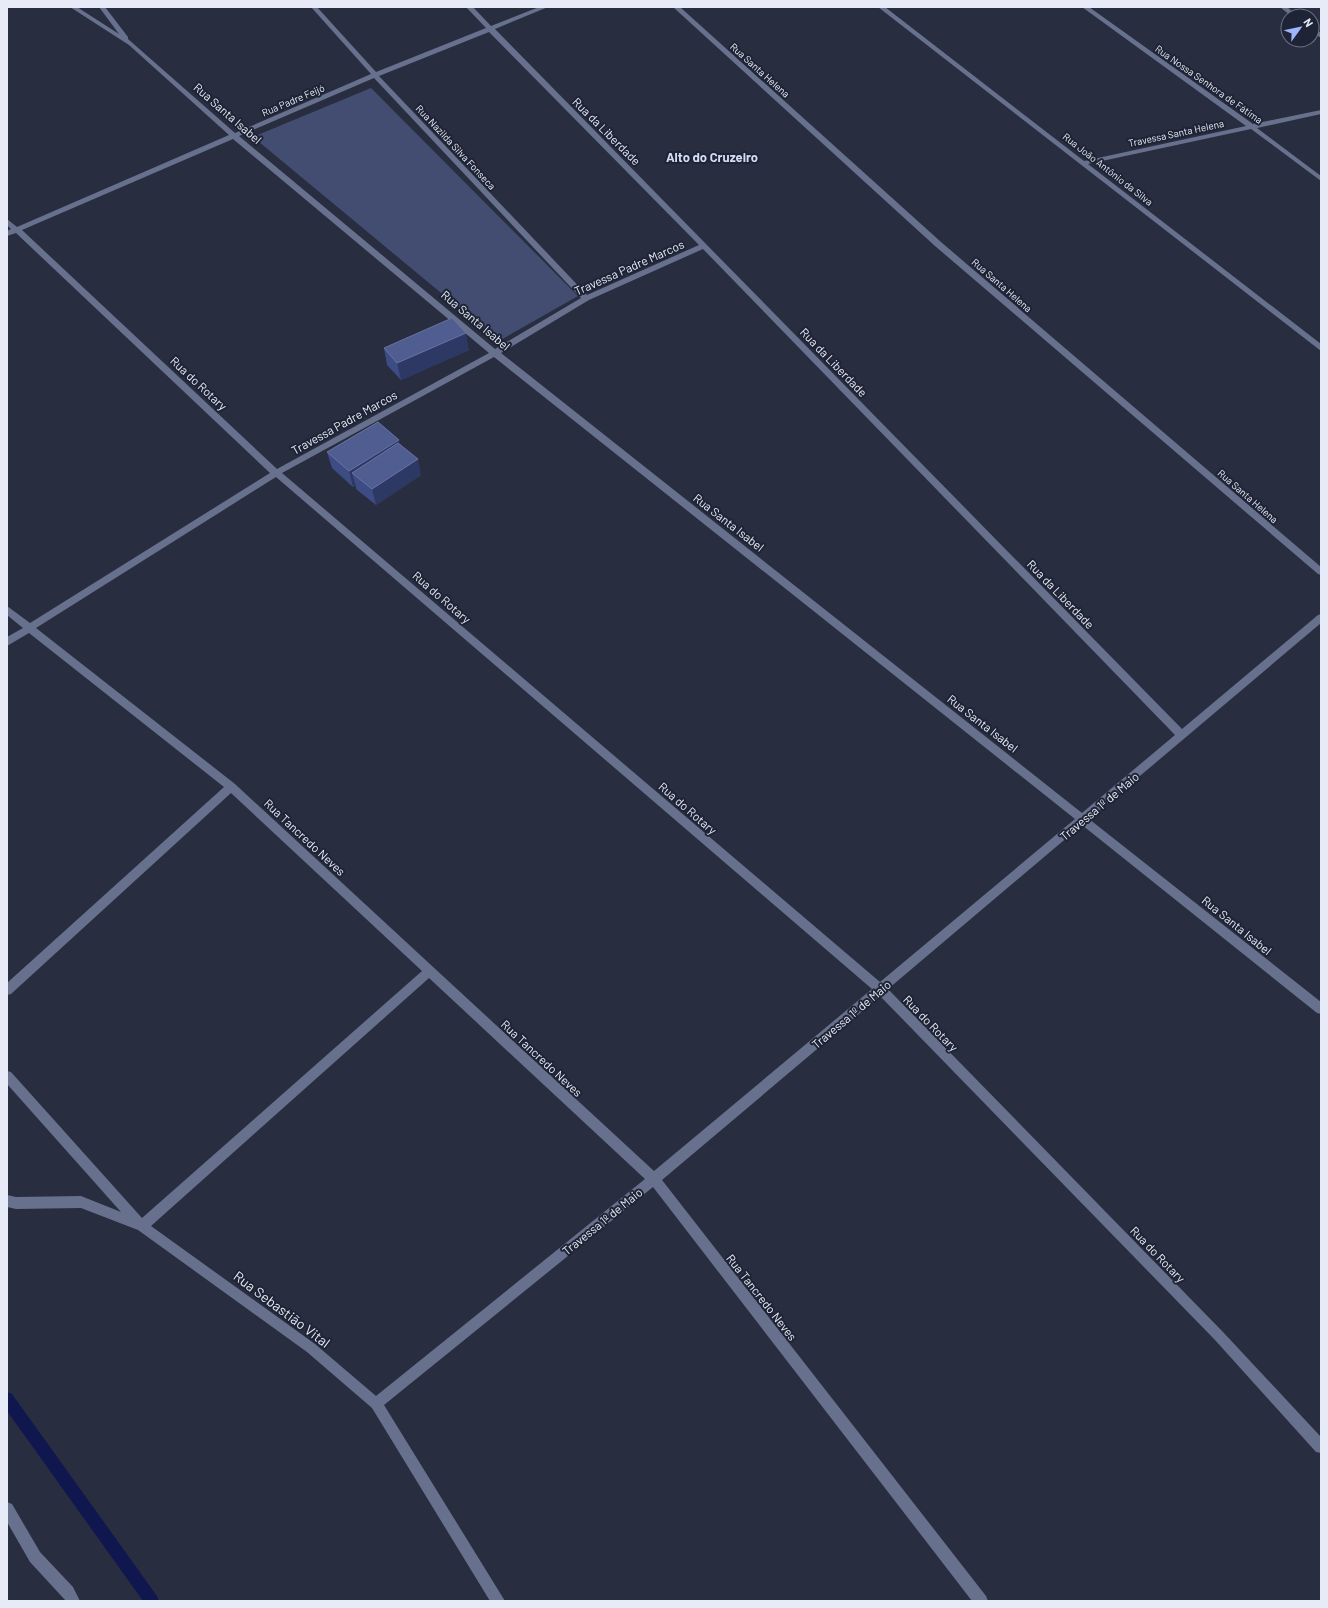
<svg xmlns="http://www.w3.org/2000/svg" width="1328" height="1608" viewBox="0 0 1328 1608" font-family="Barlow,sans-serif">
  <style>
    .green { fill: #434d71 }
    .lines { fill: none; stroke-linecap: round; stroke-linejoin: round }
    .stream { fill: #10174f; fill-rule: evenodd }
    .minor { fill: #67708d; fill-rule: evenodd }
    .wall { fill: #3e4c85 }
    .shaded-wall { fill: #2d3964 }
    .building { fill: #505d91; stroke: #6873a1 }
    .labels { text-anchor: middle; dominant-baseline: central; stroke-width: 4; stroke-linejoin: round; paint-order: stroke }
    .far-street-label { font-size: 10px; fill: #e7ebf7; stroke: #1e2435 }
    .street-label { font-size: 12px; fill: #e7ebf7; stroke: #1e2435 }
    .far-district-label { font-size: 13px; font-weight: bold; fill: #d4dcf3; stroke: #1e2435 }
    .near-street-label { font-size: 14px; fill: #e7ebf7; stroke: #1e2435 }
  </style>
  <rect width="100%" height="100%" fill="#282e3f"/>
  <path class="green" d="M 371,88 L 578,296 L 499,341 L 253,137 Z"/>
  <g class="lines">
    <path class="stream" d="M 7,1392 L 12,1394 L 157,1596 L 159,1601 L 143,1601 L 7,1411 Z"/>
    <path class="minor" d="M 70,7 L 77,7 L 119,34 L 99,7 L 105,7 L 128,37 L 128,39 L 235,133 L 371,74 L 311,7 L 317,7 L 376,72 L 486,28 L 466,7 L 473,7 L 491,26 L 539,7 L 548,7 L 495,29 L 1182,729 L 1318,615 L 1321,614 L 1321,623 L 1089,819 L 1321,1002 L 1321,1014 L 1317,1013 L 1082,825 L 888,989 L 1223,1332 L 1321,1437 L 1321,1453 L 1316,1452 L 1215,1340 L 880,996 L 662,1180 L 986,1596 L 988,1601 L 972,1601 L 653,1187 L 384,1405 L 505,1601 L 490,1601 L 372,1408 L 307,1352 L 138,1230 L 81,1208 L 16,1209 L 7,1207 L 7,1195 L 16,1197 L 81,1196 L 121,1212 L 7,1084 L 7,1071 L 11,1072 L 142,1218 L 422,971 L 231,793 L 11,994 L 7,995 L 7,983 L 224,787 L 29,633 L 7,646 L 7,637 L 23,628 L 7,615 L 7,606 L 30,623 L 270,473 L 16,233 L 7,236 L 7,231 L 11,229 L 7,225 L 7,219 L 17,227 L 229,135 L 129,45 ZM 489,32 L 699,245 L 587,295 L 379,76 ZM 374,78 L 581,298 L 495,349 L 239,136 ZM 233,139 L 489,353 L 277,469 L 22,230 ZM 703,249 L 1175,735 L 1082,813 L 501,353 L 589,300 ZM 494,357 L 1075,819 L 880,982 L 282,473 ZM 276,477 L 872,989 L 654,1171 L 235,784 L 36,628 ZM 429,978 L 645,1179 L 376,1396 L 315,1344 L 151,1226 Z
      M 673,7 L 680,7 L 941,242 L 1321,567 L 1321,575 L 1318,574 L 935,246 Z
      M 878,7 L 885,7 L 1084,161 L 1246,126 L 1082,7 L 1089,7 L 1253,124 L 1321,110 L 1321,114 L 1257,128 L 1321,176 L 1321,181 L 1251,129 L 1088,164 L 1321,344 L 1321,351 Z
      M 1280,7 L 1287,7 L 1298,16 L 1291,16 Z
      M 1312,27 L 1321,33 L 1321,38 L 1312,32 Z
      M 7,1502 L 12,1504 L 40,1552 L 73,1587 L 80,1601 L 66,1601 L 30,1562 L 7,1522 Z"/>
  </g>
  <path class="wall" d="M 384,348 L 469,350 L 401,380 L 387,365 Z
    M 400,444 L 421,475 L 376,505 L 356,489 L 356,486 L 353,487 L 332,468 L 327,452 Z"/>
  <path class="shaded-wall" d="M 466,333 L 469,350 L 401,380 L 397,363 Z
    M 399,440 L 403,457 L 352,473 L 356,486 L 353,487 L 349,471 Z
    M 418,459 L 421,475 L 376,505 L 372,489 Z"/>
  <path class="building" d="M 452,318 L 466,333 L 397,363 L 384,348 Z
    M 378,422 L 399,440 L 349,471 L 327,452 Z
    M 398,443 L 418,459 L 372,489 L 352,473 Z"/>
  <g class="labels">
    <g class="far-street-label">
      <text transform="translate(760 70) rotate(42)">Rua Santa Helena</text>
      <text transform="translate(1209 84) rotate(35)">Rua Nossa Senhora de Fátima</text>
      <text transform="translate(293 100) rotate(-23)">Rua Padre Feijó</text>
      <text transform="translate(1176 133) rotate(-12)">Travessa Santa Helena</text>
      <text transform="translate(456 147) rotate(47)">Rua Nazilda Silva Fonseca</text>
      <text transform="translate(1108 169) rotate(38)">Rua João Antônio da Silva</text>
      <text transform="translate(1002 285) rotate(41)">Rua Santa Helena</text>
      <text transform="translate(1248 496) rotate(41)">Rua Santa Helena</text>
    </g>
    <g class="street-label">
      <text transform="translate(228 113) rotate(41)">Rua Santa Isabel</text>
      <text transform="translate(607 131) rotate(45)">Rua da Liberdade</text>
      <text transform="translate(629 267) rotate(-24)">Travessa Padre Marcos</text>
      <text transform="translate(476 320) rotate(40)">Rua Santa Isabel</text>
      <text transform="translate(834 362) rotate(46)">Rua da Liberdade</text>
      <text transform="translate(199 383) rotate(43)">Rua do Rotary</text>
      <text transform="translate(344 422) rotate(-29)">Travessa Padre Marcos</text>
      <text transform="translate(729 522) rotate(38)">Rua Santa Isabel</text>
      <text transform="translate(1061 594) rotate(46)">Rua da Liberdade</text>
      <text transform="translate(442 597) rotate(41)">Rua do Rotary</text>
      <text transform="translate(983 723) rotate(38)">Rua Santa Isabel</text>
      <text transform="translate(1099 806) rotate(-40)">Travessa 1º de Maio</text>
      <text transform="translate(688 808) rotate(41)">Rua do Rotary</text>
      <text transform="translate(305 837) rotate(43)">Rua Tancredo Neves</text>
      <text transform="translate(1237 925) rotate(39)">Rua Santa Isabel</text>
      <text transform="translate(851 1014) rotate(-40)">Travessa 1º de Maio</text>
      <text transform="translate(931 1023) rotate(46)">Rua do Rotary</text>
      <text transform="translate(542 1058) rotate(43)">Rua Tancredo Neves</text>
      <text transform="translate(602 1221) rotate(-39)">Travessa 1º de Maio</text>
      <text transform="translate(1158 1254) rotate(46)">Rua do Rotary</text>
      <text transform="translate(762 1297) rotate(52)">Rua Tancredo Neves</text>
    </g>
    <g class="far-district-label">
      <text x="712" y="157">Alto do Cruzeiro</text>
    </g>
    <g class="near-street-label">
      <text transform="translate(282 1309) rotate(37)">Rua Sebastião Vital</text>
    </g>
  </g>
  <rect width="1328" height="1608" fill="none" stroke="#e7ebf7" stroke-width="16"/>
  <g transform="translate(1300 28) rotate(57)"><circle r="19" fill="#1e2435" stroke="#6e7483"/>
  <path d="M0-3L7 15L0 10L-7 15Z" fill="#9eb4fd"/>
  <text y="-6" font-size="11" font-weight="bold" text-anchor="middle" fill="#e7ebf7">N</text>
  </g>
</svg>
